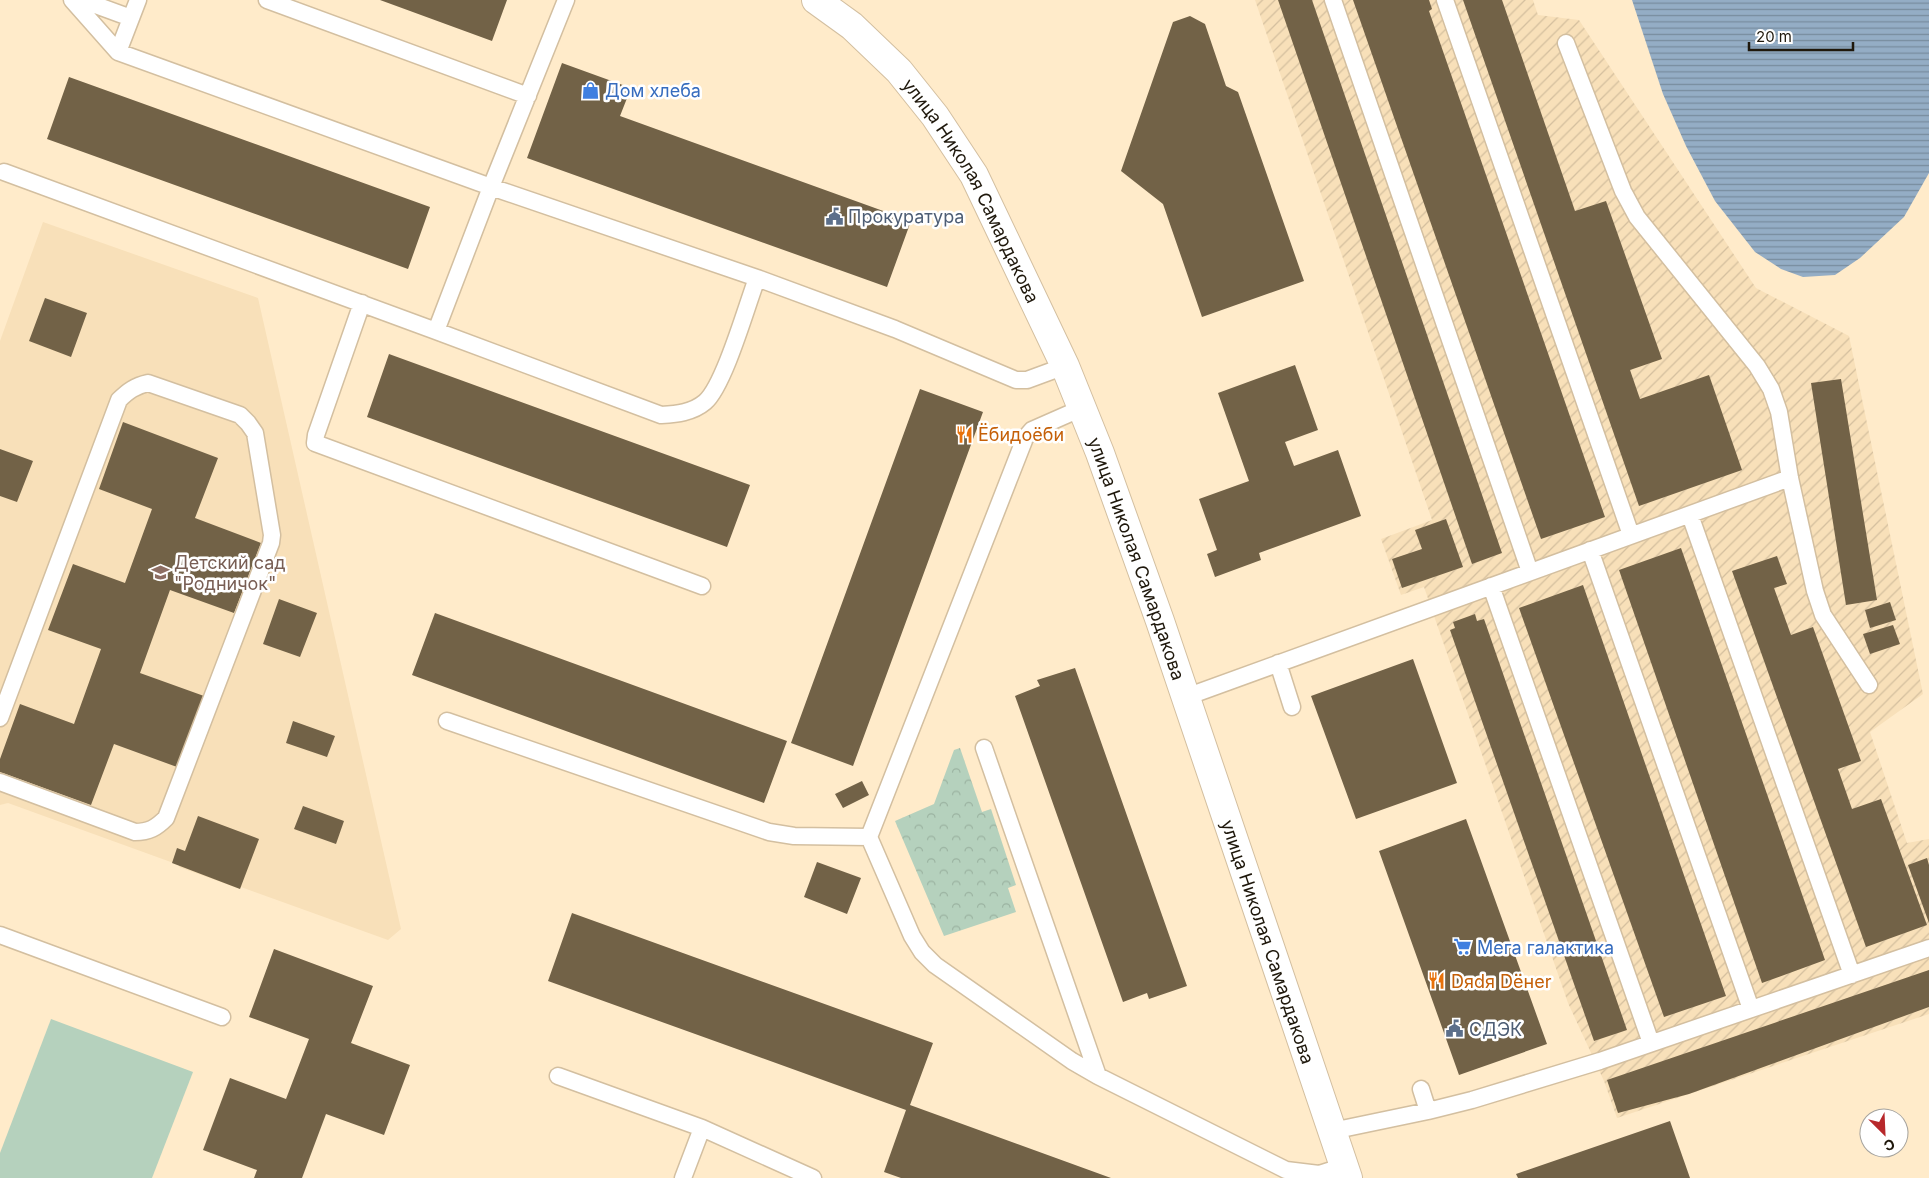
<svg xmlns="http://www.w3.org/2000/svg" width="1929" height="1178" viewBox="0 0 1929 1178" font-family="Inter,sans-serif">
  <style>
    .built { fill: #f8e0b9 }
    .industrial { fill: url(#industrial-furrows) }
    .park { fill: url(#park-crowns) }
    .pitch { fill: #b5d1bd }
    .water { fill: url(#water-rules) }
    .building { fill: #726247 }
    .lines { fill: none; stroke-linecap: round; stroke-linejoin: round }
    .lane-casing { stroke: #d3bfa0; stroke-width: 19 }
    .secondary-casing { stroke: #d3bfa0; stroke-width: 30 }
    .lane { stroke: #fff; stroke-width: 16 }
    .secondary { stroke: #fff; stroke-width: 28 }
    .labels { text-anchor: middle; dominant-baseline: central; stroke-width: 5; stroke-linejoin: round; paint-order: stroke }
    .shop-label { font-size: 18px; fill: #366cbe; stroke: #fff; text-anchor: start }
    .street-label { font-size: 18px; fill: #1f180c; stroke: #fff }
    .service-label { font-size: 18px; fill: #4e5e75; stroke: #fff; text-anchor: start }
    .food-label { font-size: 18px; fill: #c56008; stroke: #fff; text-anchor: start }
    .education-label { font-size: 18px; fill: #785e54; stroke: #fff; text-anchor: start }
  </style>
  <defs>
    <pattern id="industrial-furrows" width="10" height="10" patternUnits="userSpaceOnUse" patternTransform="scale(1.25)"><rect width="10" height="10" fill="#f8e0b9"/><path d="M-1 1l2-2M0 10L10 0M9 11l2-2" fill="none" stroke="#d4bf9e"/></pattern>
    <pattern id="park-crowns" width="20" height="18" patternUnits="userSpaceOnUse" patternTransform="scale(1.25)"><rect width="20" height="18" fill="#b5d1bd"/><path d="M2 6a3 3 0 1 1 6 0M12 15a3 3 0 1 1 6 0" fill="none" stroke="#9bb3a1"/></pattern>
    <pattern id="water-rules" width="6" height="5" patternUnits="userSpaceOnUse" patternTransform="scale(1.25)"><rect width="6" height="5" fill="#94adc5"/><path d="M0 2.5h6" fill="none" stroke="#788c9e"/></pattern>
  </defs>
  <rect width="100%" height="100%" fill="#ffebca"/>
  <path class="built" d="M 43,222 L 258,298 L 401,929 L 388,940 L 241,887 L 240,889 L 179,867 L 179,865 L 8,803 L 0,805 L 0,341 Z"/>
  <path class="industrial" d="M 1255,0 L 1533,0 L 1538,15 L 1579,20 L 1756,288 L 1849,336 L 1923,694 L 1870,732 L 1907,843 L 1929,839 L 1929,1014 L 1617,1118 L 1604,1081 L 1568,1003 L 1424,587 L 1401,595 L 1381,539 L 1432,520 Z"/>
  <path class="park" d="M 960,748 L 982,812 L 991,809 L 1016,885 L 1008,888 L 1016,912 L 944,936 L 895,821 L 934,804 L 954,750 Z"/>
  <path class="pitch" d="M 51,1019 L 193,1072 L 152,1178 L 0,1178 L 0,1153 Z"/>
  <path class="water" d="M 1632,0 L 1929,0 L 1929,173 L 1904,217 L 1860,258 L 1835,275 L 1803,277 L 1781,269 L 1755,252 L 1715,201 L 1686,146 L 1663,94 Z"/>
  <path class="building" d="M 380,0 L 507,0 L 492,41 Z
    M 1278,0 L 1312,0 L 1502,553 L 1472,564 Z
    M 1353,0 L 1429,0 L 1432,9 L 1429,11 L 1605,517 L 1541,539 Z
    M 1463,0 L 1502,0 L 1575,211 L 1606,201 L 1662,359 L 1630,370 L 1640,399 L 1709,375 L 1742,470 L 1639,506 Z
    M 1190,16 L 1205,24 L 1226,86 L 1238,92 L 1304,281 L 1202,317 L 1163,204 L 1121,171 L 1173,22 Z
    M 562,63 L 631,88 L 620,116 L 911,221 L 887,287 L 527,158 Z
    M 69,77 L 430,207 L 408,269 L 47,139 Z
    M 45,298 L 87,313 L 71,357 L 29,341 Z
    M 389,354 L 750,485 L 727,547 L 367,417 Z
    M 1295,365 L 1318,430 L 1285,442 L 1294,466 L 1338,450 L 1361,516 L 1259,553 L 1261,560 L 1215,577 L 1207,554 L 1217,550 L 1199,499 L 1249,481 L 1218,393 Z
    M 1841,379 L 1877,600 L 1846,605 L 1811,383 Z
    M 920,389 L 983,412 L 853,766 L 791,743 Z
    M 123,422 L 218,458 L 195,518 L 261,543 L 234,613 L 170,590 L 140,673 L 204,696 L 177,767 L 114,744 L 91,805 L 0,772 L 0,759 L 20,704 L 74,724 L 101,649 L 48,630 L 73,564 L 125,583 L 152,509 L 99,489 Z
    M 0,449 L 33,461 L 17,502 L 0,496 Z
    M 1446,519 L 1463,567 L 1402,588 L 1392,559 L 1422,549 L 1415,530 Z
    M 1681,548 L 1825,960 L 1762,983 L 1619,570 Z
    M 1777,556 L 1787,584 L 1774,588 L 1791,635 L 1813,627 L 1861,761 L 1838,769 L 1852,809 L 1881,799 L 1927,925 L 1866,947 L 1732,571 Z
    M 1583,585 L 1726,996 L 1664,1017 L 1519,608 Z
    M 279,599 L 317,613 L 300,657 L 263,644 Z
    M 1890,602 L 1896,620 L 1870,628 L 1865,610 Z
    M 435,613 L 787,741 L 764,803 L 412,675 Z
    M 1475,614 L 1477,621 L 1484,619 L 1627,1030 L 1594,1041 L 1450,630 L 1455,628 L 1453,622 Z
    M 1893,625 L 1900,644 L 1870,654 L 1863,634 Z
    M 1413,659 L 1457,783 L 1356,819 L 1311,696 Z
    M 1075,668 L 1187,986 L 1149,999 L 1147,993 L 1123,1002 L 1015,696 L 1040,686 L 1037,680 Z
    M 293,721 L 335,736 L 327,757 L 286,743 Z
    M 862,781 L 869,795 L 843,808 L 835,794 Z
    M 303,806 L 344,821 L 336,844 L 294,829 Z
    M 198,816 L 259,839 L 240,889 L 172,863 L 177,848 L 185,851 Z
    M 1466,819 L 1547,1044 L 1459,1075 L 1379,851 Z
    M 1927,858 L 1929,865 L 1929,923 L 1908,865 Z
    M 817,862 L 861,878 L 847,914 L 804,897 Z
    M 572,913 L 933,1043 L 910,1105 L 1111,1178 L 901,1178 L 884,1172 L 906,1110 L 548,981 Z
    M 274,949 L 373,986 L 351,1043 L 410,1065 L 384,1135 L 326,1114 L 302,1178 L 254,1178 L 257,1170 L 203,1150 L 230,1078 L 286,1099 L 309,1039 L 249,1017 Z
    M 1929,970 L 1929,1007 L 1689,1094 L 1618,1113 L 1607,1080 Z
    M 1670,1121 L 1690,1178 L 1518,1178 L 1516,1174 Z"/>
  <g class="lines">
    <defs>
      <path id="lane" d="M 72,0 L 118,52 L 491,187 L 757,278 C 747,305 724,386 705,402 C 692,413 676,414 661,415 L 436,331 L 491,187 L 566,0
        M 82,0 L 131,18
        M 267,0 L 528,96
        M 1333,0 L 1530,572
        M 1445,0 L 1631,535
        M 1566,43 L 1623,191 L 1637,217 L 1757,366 L 1771,389 L 1779,412 L 1790,478 L 1815,591 L 1823,615 L 1869,685
        M 118,52 L 138,0
        M 4,172 L 436,331
        M 757,278 L 895,329 L 1016,380 L 1027,380 L 1065,366
        M 362,303 L 316,435 L 315,443 L 702,586
        M 1082,408 L 1032,430 L 1025,438 L 869,837 L 912,936 L 922,952 L 935,965 L 1072,1061 L 1098,1076
        M 1690,515 L 1852,975
        M 1590,550 L 1751,1009
        M 1491,586 L 1651,1043
        M 1278,663 L 1292,707
        M 1186,697 L 1790,478
        M 0,718 L 119,400 C 128,391 135,386 148,383 L 240,415 L 248,423 L 255,433 L 272,535 L 271,543 L 166,818 C 156,828 149,832 135,832 L 0,782
        M 447,721 L 769,832 L 794,836 L 869,837
        M 984,748 L 1098,1076 L 1286,1170 L 1319,1174 L 1344,1166
        M 0,935 L 222,1017
        M 558,1076 L 702,1128 L 813,1178
        M 1421,1089 L 1428,1111
        M 1332,1131 L 1428,1111 L 1472,1100 L 1600,1061 L 1929,948
        M 683,1178 L 702,1128"/>
      <g id="secondary">
        <path id="s1" d="M 816,0 L 852,26 L 899,71 L 935,116 L 974,175 L 1065,366 L 1100,453 L 1160,621 L 1348,1178"/>
      </g>
    </defs>
    <use href="#lane" class="lane-casing"/>
    <use href="#secondary" class="secondary-casing"/>
    <use href="#lane" class="lane"/>
    <use href="#secondary" class="secondary"/>
  </g>
  <defs>
    <symbol id="shop-bare" viewBox="-9 -9 18 18"><path d="M-5-2.5h2.3a2.7 3.5 0 0 1 5.4 0H5L5.5 6h-11ZM-1.5-2.5h3a1.5 2.3 0 0 0-3 0Z" fill="#3f7fe0" stroke="#fff" stroke-width="2.5" paint-order="stroke"/></symbol>
    <symbol id="civic-bare" viewBox="-9 -9 18 18"><path d="M-.6-6.5H3V-4.5H.6V-3L4-1V1h2V6H-6V1h2V-1L-.6-3ZM-1.2 2.5V6h2.4V2.5Z" fill="#5c6f8a" stroke="#fff" stroke-width="2.5" paint-order="stroke"/></symbol>
    <symbol id="restaurant-bare" viewBox="-9 -9 18 18"><path d="M-5-6h1v4h1v-4h1v4h1v-4h1v5L-1.5 .5V6h-2V.5L-5-1ZM5-6V6H3V1.5H1.5Q1.5-4 5-6Z" fill="#e8710a" stroke="#fff" stroke-width="2.5" paint-order="stroke"/></symbol>
    <symbol id="school-bare" viewBox="-9 -9 18 18"><path d="M0-5L7-2L0 1L-7-2ZM-4 1L0 2.5L4 1V4Q0 6-4 4Z" fill="#8d6e63" stroke="#fff" stroke-width="2.5" paint-order="stroke"/></symbol>
    <symbol id="supermarket-bare" viewBox="-9 -9 18 18"><path d="M-6-5.5h2.5l.6 2H6L4.5 2H-2.5L-4.4-4H-6ZM-1.5 3.2a1.3 1.3 0 1 0 .1 0ZM3 3.2a1.3 1.3 0 1 0 .1 0Z" fill="#3f7fe0" stroke="#fff" stroke-width="2.5" paint-order="stroke"/></symbol>
  </defs>
  <g fill-rule="evenodd">
    <use href="#shop-bare" x="578" y="78" width="25" height="25"/>
    <use href="#civic-bare" x="822" y="204" width="25" height="25"/>
    <use href="#restaurant-bare" x="952" y="422" width="25" height="25"/>
    <use href="#school-bare" x="148" y="560" width="25" height="25"/>
    <use href="#supermarket-bare" x="1450" y="934" width="25" height="25"/>
    <use href="#restaurant-bare" x="1424" y="968" width="25" height="25"/>
    <use href="#civic-bare" x="1442" y="1016" width="25" height="25"/>
  </g>
  <g class="labels">
    <g class="shop-label">
      <text x="605" y="90">Дом хлеба</text>
      <text x="1477" y="947">Мега галактика</text>
    </g>
    <g class="street-label">
      <text stroke="none"><textPath href="#s1" startOffset="250">улица Николая Самардакова</textPath></text>
      <text stroke="none"><textPath href="#s1" startOffset="655">улица Николая Самардакова</textPath></text>
      <text stroke="none"><textPath href="#s1" startOffset="1060">улица Николая Самардакова</textPath></text>
    </g>
    <g class="service-label">
      <text x="848" y="216">Прокуратура</text>
      <text x="1469" y="1029">СДЭК</text>
    </g>
    <g class="food-label">
      <text x="978" y="434">Ёбидоёби</text>
      <text x="1451" y="981">Dяdя Dёнеr</text>
    </g>
    <g class="education-label">
      <text x="174" y="562">Детский сад<tspan x="174" dy="21">"Родничок"</tspan></text>
    </g>
  </g>
  <g transform="translate(1884 1133) rotate(156)"><circle r="24" fill="#ffffff" stroke="#a5a39e"/>
  <path d="M0-4L9 19L0 12L-9 19Z" fill="#b7282b"/>
  <text y="-8" font-size="14" font-weight="bold" text-anchor="middle" fill="#1f180c">С</text>
  </g>
  <path d="M1749 42v8h104v-8" fill="none" stroke="#1f180c" stroke-width="2.5"/>
  <text x="1756" y="42" font-size="15" fill="#1f180c" stroke="#ffffff" stroke-width="4" paint-order="stroke">20 m</text>
</svg>
